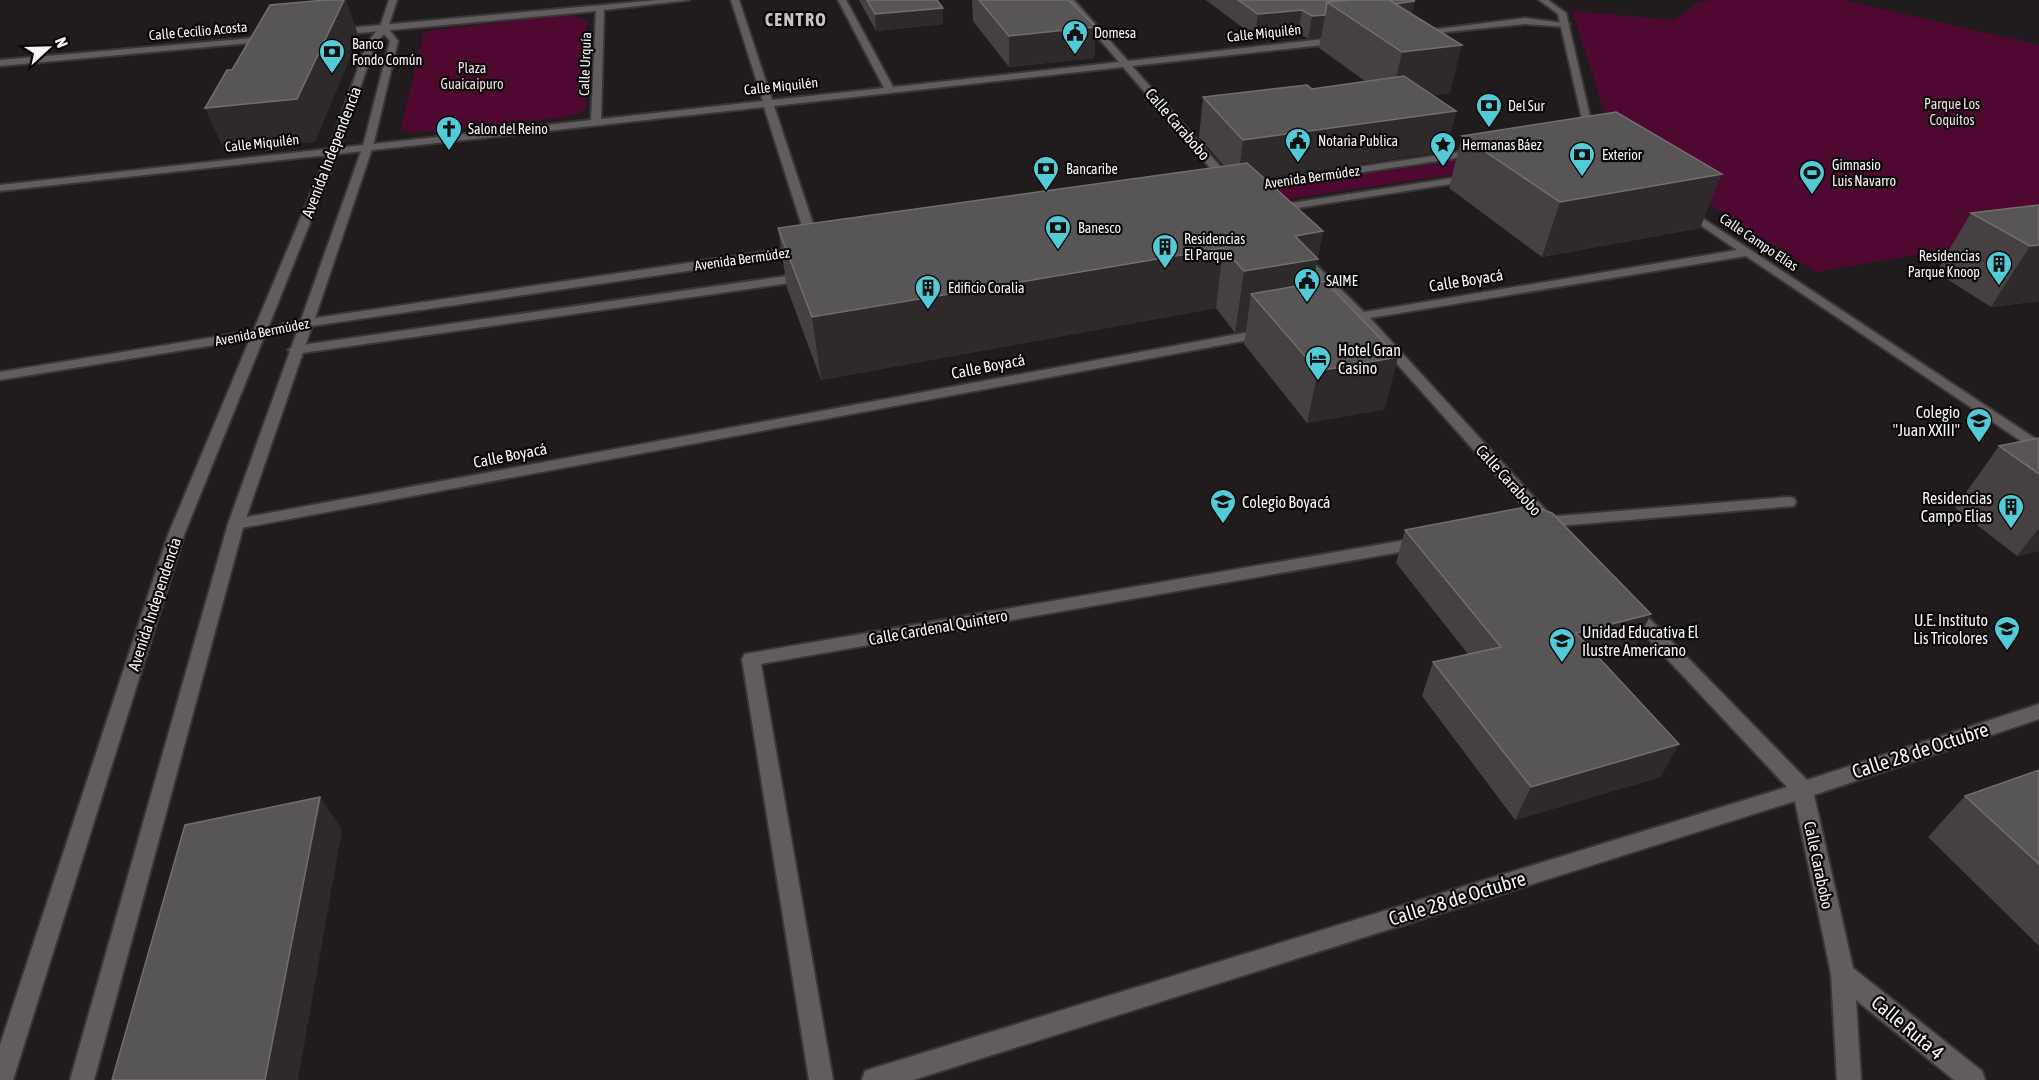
<svg xmlns="http://www.w3.org/2000/svg" width="2039" height="1080" viewBox="0 0 2039 1080" font-family="'Asap Condensed',sans-serif">
  <style>
    .green { fill: #4f082f }
    .lines { fill: none; stroke-linecap: round; stroke-linejoin: round }
    .service-casing { stroke: #393637; stroke-width: 4 }
    .pedestrian-casing { stroke: #393637; stroke-width: 4 }
    .minor-casing { stroke: #393637; stroke-width: 4 }
    .tertiary-casing { stroke: #393637; stroke-width: 4 }
    .service { fill: #615c5e; fill-rule: evenodd }
    .pedestrian { fill: #615c5e; fill-rule: evenodd }
    .minor { fill: #615c5e; fill-rule: evenodd }
    .tertiary { fill: #615c5e; fill-rule: evenodd }
    .wall { fill: #454143 }
    .shaded-wall { fill: #2e2a2c }
    .building { fill: #585556; stroke: #716e6f; stroke-width: 1.5 }
    .labels { text-anchor: middle; dominant-baseline: central; stroke-width: 4.5; stroke-linejoin: round; paint-order: stroke }
    .far-street-label { font-size: 14px; fill: #f6f4f4; stroke: #090708 }
    .far-poi-label { font-size: 14px; fill: #f6f4f4; stroke: #090708; text-anchor: start }
    .far-park-label { font-size: 14px; fill: #f5dbe4; stroke: #090708 }
    .street-label { font-size: 16px; fill: #f6f4f4; stroke: #090708 }
    .poi-label { font-size: 16px; fill: #f6f4f4; stroke: #090708; text-anchor: start }
    .far-district-label { font-size: 18px; font-weight: bold; letter-spacing: 1.5px; fill: #c8c3c5; stroke: #090708 }
    .near-street-label { font-size: 20px; fill: #f6f4f4; stroke: #090708 }
  </style>
  <rect width="100%" height="100%" fill="#201c1e"/>
  <path class="green" d="M 1715,0 L 1843,0 L 2039,45 L 2039,241 L 1996,230 L 1913,187 L 2010,239 L 1816,272 L 1615,145 L 1572,11 L 1674,20 L 1699,2 Z
    M 569,15 L 587,20 L 586,111 L 566,117 L 414,133 L 400,130 L 423,35 L 426,31 Z
    M 1576,143 L 1592,154 L 1267,202 L 1256,190 Z"/>
  <g class="lines">
    <defs>
      <path id="service" d="M 1788,497 L 1794,498 L 1796,502 L 1794,506 L 1546,527 L 1538,522 L 1546,517 Z"/>
      <path id="pedestrian" d="M 1472,175 L 1476,176 L 1476,180 L 1272,212 L 1266,209 L 1272,206 Z
        M 807,273 L 811,274 L 811,280 L 295,354 L 288,350 L 295,346 Z"/>
      <path id="minor" d="M 658,0 L 689,0 L 604,10 L 601,119 L 763,101 L 731,0 L 739,0 L 772,100 L 884,88 L 838,0 L 846,0 L 893,87 L 1119,62 L 1066,0 L 1074,0 L 1128,61 L 1341,37 L 1345,40 L 1341,43 L 1132,66 L 1233,181 L 1234,183 L 1229,186 L 1225,185 L 1123,67 L 774,106 L 820,245 L 814,249 L 808,245 L 764,107 L 0,191 L 0,185 L 591,120 L 596,11 L 337,35 L 333,32 L 337,29 Z
        M 1525,18 L 1570,24 L 1566,27 L 1525,24 L 1417,35 L 1413,32 Z
        M 275,36 L 275,40 L 272,41 L 0,66 L 0,60 Z
        M 1684,206 L 2039,441 L 2039,453 L 1746,256 L 1370,318 L 1553,518 L 1555,522 L 1547,527 L 1541,526 L 1358,320 L 1332,323 L 1332,317 L 1351,314 L 1293,255 L 1303,252 L 1364,312 L 1737,250 L 1680,211 L 1678,209 Z
        M 1265,329 L 1270,330 L 1270,336 L 236,529 L 228,524 L 236,519 Z
        M 258,330 L 263,331 L 263,337 L 0,380 L 0,372 Z
        M 1423,537 L 1431,543 L 1429,547 L 761,664 L 833,1080 L 809,1080 L 742,659 L 745,654 Z
        M 1631,604 L 1637,606 L 1807,780 L 2039,704 L 2039,719 L 1814,795 L 1853,968 L 1982,1071 L 1985,1080 L 1954,1080 L 1856,1000 L 1861,1080 L 1837,1080 L 1831,974 L 1795,801 L 913,1080 L 862,1080 L 865,1071 L 874,1068 L 1787,787 L 1625,614 L 1622,610 L 1625,606 Z"/>
      <path id="tertiary" d="M 389,0 L 397,0 L 388,28 L 398,41 L 373,146 L 315,318 L 803,246 L 809,250 L 803,254 L 312,326 L 244,524 L 94,1080 L 70,1080 L 228,524 L 298,329 L 264,337 L 184,535 L 13,1080 L 0,1080 L 0,1045 L 168,535 L 329,150 L 367,43 L 380,27 ZM 384,34 L 390,41 L 363,146 L 301,320 L 268,328 L 339,150 L 375,44 Z
        M 1539,0 L 1548,0 L 1566,13 L 1595,138 L 1586,136 L 1558,14 Z
        M 1480,149 L 1485,152 L 1484,154 L 1250,189 L 1244,186 L 1250,183 Z"/>
    </defs>
    <use href="#service" class="service-casing"/>
    <use href="#pedestrian" class="pedestrian-casing"/>
    <use href="#minor" class="minor-casing"/>
    <use href="#tertiary" class="tertiary-casing"/>
    <use href="#service" class="service"/>
    <use href="#pedestrian" class="pedestrian"/>
    <use href="#minor" class="minor"/>
    <use href="#tertiary" class="tertiary"/>
  </g>
  <path class="wall" d="M 859,0 L 937,0 L 943,24 L 876,31 Z
    M 972,0 L 1068,0 L 1096,27 L 1094,58 L 1009,67 L 973,21 Z
    M 1206,0 L 1412,0 L 1412,14 L 1450,93 L 1433,95 L 1456,111 L 1446,151 L 1264,178 L 1323,231 L 1313,283 L 1385,409 L 1307,423 L 1244,344 L 1246,331 L 1235,333 L 1216,308 L 821,380 L 787,288 L 778,228 L 1224,166 L 1199,137 L 1203,97 L 1312,89 L 1365,81 L 1319,48 L 1321,38 L 1308,39 L 1298,32 L 1255,37 Z
    M 1462,136 L 1700,228 L 1542,257 L 1449,188 Z
    M 2039,205 L 2039,301 L 1991,307 L 1936,272 L 1971,213 Z
    M 2039,438 L 2039,551 L 2017,556 L 1955,508 L 1999,446 Z
    M 1405,530 L 1634,648 L 1598,657 L 1679,744 L 1660,777 L 1515,820 L 1422,696 L 1433,662 L 1468,654 L 1396,563 Z
    M 2039,770 L 2039,946 L 1928,837 L 1965,796 Z"/>
  <path class="shaded-wall" d="M 344,0 L 346,0 L 359,37 L 315,142 L 225,152 L 205,108 Z
    M 1415,1 L 1410,24 L 1361,7 Z
    M 943,8 L 943,24 L 876,31 L 875,14 Z
    M 1302,10 L 1298,32 L 1255,37 L 1258,14 Z
    M 1325,15 L 1321,38 L 1308,39 L 1312,16 Z
    M 1096,27 L 1094,58 L 1009,67 L 1009,36 Z
    M 1462,45 L 1450,93 L 1391,100 L 1402,52 Z
    M 1456,111 L 1446,151 L 1238,182 L 1243,140 Z
    M 1722,174 L 1700,228 L 1542,257 L 1560,202 Z
    M 1323,231 L 1306,320 L 1251,294 L 1246,331 L 1235,333 L 1244,271 L 1295,236 Z
    M 2039,245 L 2039,301 L 1991,307 L 2030,246 Z
    M 1223,248 L 1216,308 L 821,380 L 812,317 Z
    M 1398,357 L 1385,409 L 1307,423 L 1318,371 Z
    M 2039,528 L 2039,551 L 2017,556 Z
    M 1651,614 L 1634,648 L 1561,666 L 1576,633 Z
    M 1679,744 L 1660,777 L 1515,820 L 1531,787 Z
    M 320,797 L 342,830 L 298,1080 L 265,1080 Z"/>
  <path class="building" d="M 325,0 L 344,0 L 297,99 L 205,108 L 227,70 L 232,70 L 270,5 Z
    M 867,0 L 937,0 L 943,8 L 875,14 Z
    M 979,0 L 1068,0 L 1096,27 L 1009,36 Z
    M 1238,0 L 1351,0 L 1327,2 L 1325,15 L 1312,16 L 1302,10 L 1258,14 Z
    M 1351,0 L 1389,0 L 1462,45 L 1402,52 L 1327,2 Z
    M 1389,0 L 1412,0 L 1415,1 L 1395,4 Z
    M 1404,76 L 1456,111 L 1243,140 L 1203,97 L 1307,85 L 1312,89 Z
    M 1616,112 L 1722,174 L 1560,202 L 1462,136 Z
    M 1247,163 L 1323,231 L 1295,236 L 1318,259 L 1244,271 L 1223,248 L 812,317 L 778,228 Z
    M 2039,205 L 2039,245 L 2030,246 L 1971,213 Z
    M 1325,281 L 1398,357 L 1318,371 L 1251,294 Z
    M 2039,438 L 2039,474 L 1999,446 Z
    M 1531,506 L 1552,513 L 1651,614 L 1576,633 L 1679,744 L 1531,787 L 1433,662 L 1501,647 L 1405,530 Z
    M 2039,770 L 2039,864 L 1965,796 Z
    M 320,797 L 265,1080 L 112,1080 L 185,825 Z"/>
  <defs>
    <symbol id="civic-pin" viewBox="-11 -11 22 30"><path d="M0 17L-7.5 6A9.5 9.5 0 1 1 7.5 6Z" fill="#52cbd7" stroke="#090708"/><path d="M-.6-6.5H3V-4.5H.6V-3L4-1V1h2V6H-6V1h2V-1L-.6-3ZM-1.2 2.5V6h2.4V2.5Z" fill="#111"/></symbol>
    <symbol id="bank-pin" viewBox="-11 -11 22 30"><path d="M0 17L-7.5 6A9.5 9.5 0 1 1 7.5 6Z" fill="#52cbd7" stroke="#090708"/><path d="M-6-4H6V4H-6ZM0-2.3a2.3 2.3 0 1 0 0 4.6a2.3 2.3 0 1 0 0-4.6Z" fill="#111"/></symbol>
    <symbol id="church-pin" viewBox="-11 -11 22 30"><path d="M0 17L-7.5 6A9.5 9.5 0 1 1 7.5 6Z" fill="#52cbd7" stroke="#090708"/><path d="M-1.2-6h2.4v3.5h3.3v2.4h-3.3V6h-2.4V-.1h-3.3v-2.4h3.3Z" fill="#111"/></symbol>
    <symbol id="sight-pin" viewBox="-11 -11 22 30"><path d="M0 17L-7.5 6A9.5 9.5 0 1 1 7.5 6Z" fill="#52cbd7" stroke="#090708"/><path d="M0-6L1.8-2.2L6-1.7L2.9 1.2L3.7 5.4L0 3.3L-3.7 5.4L-2.9 1.2L-6-1.7L-1.8-2.2Z" fill="#111"/></symbol>
    <symbol id="stadium-pin" viewBox="-11 -11 22 30"><path d="M0 17L-7.5 6A9.5 9.5 0 1 1 7.5 6Z" fill="#52cbd7" stroke="#090708"/><path d="M0-5a6.5 5 0 1 0 0 10a6.5 5 0 1 0 0-10ZM-3.5-1.8h7v3.6h-7Z" fill="#111"/></symbol>
    <symbol id="building-pin" viewBox="-11 -11 22 30"><path d="M0 17L-7.5 6A9.5 9.5 0 1 1 7.5 6Z" fill="#52cbd7" stroke="#090708"/><path d="M-4-6H4V6H1V3H-1V6H-4ZM-2.5-4.3h1.7v1.8h-1.7ZM.8-4.3h1.7v1.8H.8ZM-2.5-1h1.7V.8h-1.7ZM.8-1h1.7V.8H.8Z" fill="#111"/></symbol>
    <symbol id="hotel-pin" viewBox="-11 -11 22 30"><path d="M0 17L-7.5 6A9.5 9.5 0 1 1 7.5 6Z" fill="#52cbd7" stroke="#090708"/><path d="M-6-4.5h1.5V1H6V5H4.5V3h-9V5H-6ZM-4 0a1.8 1.8 0 1 1 3.6 0ZM.5 0V-2.5h3Q6-2.5 6 0Z" fill="#111"/></symbol>
    <symbol id="school-pin" viewBox="-11 -11 22 30"><path d="M0 17L-7.5 6A9.5 9.5 0 1 1 7.5 6Z" fill="#52cbd7" stroke="#090708"/><path d="M0-5L7-2L0 1L-7-2ZM-4 1L0 2.5L4 1V4Q0 6-4 4Z" fill="#111"/></symbol>
  </defs>
  <g fill-rule="evenodd">
    <use href="#civic-pin" x="1060" y="18" width="30" height="40"/>
    <use href="#bank-pin" x="317" y="37" width="30" height="40"/>
    <use href="#bank-pin" x="1474" y="91" width="30" height="40"/>
    <use href="#church-pin" x="434" y="114" width="30" height="40"/>
    <use href="#civic-pin" x="1283" y="126" width="30" height="40"/>
    <use href="#sight-pin" x="1428" y="130" width="30" height="40"/>
    <use href="#bank-pin" x="1567" y="140" width="30" height="40"/>
    <use href="#bank-pin" x="1031" y="154" width="30" height="40"/>
    <use href="#stadium-pin" x="1797" y="158" width="30" height="40"/>
    <use href="#bank-pin" x="1043" y="213" width="30" height="40"/>
    <use href="#building-pin" x="1150" y="232" width="30" height="40"/>
    <use href="#building-pin" x="1984" y="249" width="30" height="40"/>
    <use href="#civic-pin" x="1292" y="266" width="30" height="40"/>
    <use href="#building-pin" x="913" y="273" width="30" height="40"/>
    <use href="#hotel-pin" x="1303" y="344" width="30" height="40"/>
    <use href="#school-pin" x="1964" y="406" width="30" height="40"/>
    <use href="#school-pin" x="1208" y="487" width="30" height="40"/>
    <use href="#building-pin" x="1996" y="492" width="30" height="40"/>
    <use href="#school-pin" x="1992" y="614" width="30" height="40"/>
    <use href="#school-pin" x="1547" y="626" width="30" height="40"/>
  </g>
  <g class="labels">
    <g class="far-street-label">
      <text transform="translate(198 31) rotate(-5)">Calle Cecilio Acosta</text>
      <text transform="translate(1264 33) rotate(-6)">Calle Miquilén</text>
      <text transform="translate(585 64) rotate(-88)">Calle Urquía</text>
      <text transform="translate(781 86) rotate(-6)">Calle Miquilén</text>
      <text transform="translate(262 143) rotate(-6)">Calle Miquilén</text>
      <text transform="translate(1312 177) rotate(-8)">Avenida Bermúdez</text>
      <text transform="translate(1759 242) rotate(34)">Calle Campo Elías</text>
      <text transform="translate(742 259) rotate(-8)">Avenida Bermúdez</text>
      <text transform="translate(262 332) rotate(-11)">Avenida Bermúdez</text>
    </g>
    <g class="far-poi-label">
      <text x="1094" y="33">Domesa</text>
      <text x="352" y="44">Banco<tspan x="352" dy="16">Fondo Común</tspan></text>
      <text x="1508" y="106">Del Sur</text>
      <text x="468" y="129">Salon del Reino</text>
      <text x="1318" y="141">Notaria Publica</text>
      <text x="1462" y="145">Hermanas Báez</text>
      <text x="1602" y="155">Exterior</text>
      <text x="1832" y="165">Gimnasio<tspan x="1832" dy="16">Luis Navarro</tspan></text>
      <text x="1066" y="169">Bancaribe</text>
      <text x="1078" y="228">Banesco</text>
      <text x="1184" y="239">Residencias<tspan x="1184" dy="16">El Parque</tspan></text>
      <text x="1980" y="256" text-anchor="end">Residencias<tspan x="1980" dy="16">Parque Knoop</tspan></text>
      <text x="1326" y="281">SAIME</text>
      <text x="948" y="288">Edificio Coralia</text>
    </g>
    <g class="far-park-label">
      <text x="472" y="68">Plaza<tspan x="472" dy="16">Guaicaipuro</tspan></text>
      <text x="1952" y="104">Parque Los<tspan x="1952" dy="16">Coquitos</tspan></text>
    </g>
    <g class="street-label">
      <text transform="translate(1178 124) rotate(49)">Calle Carabobo</text>
      <text transform="translate(331 152) rotate(-69)">Avenida Independencia</text>
      <text transform="translate(1466 280) rotate(-9)">Calle Boyacá</text>
      <text transform="translate(988 366) rotate(-11)">Calle Boyacá</text>
      <text transform="translate(510 455) rotate(-11)">Calle Boyacá</text>
      <text transform="translate(1509 480) rotate(48)">Calle Carabobo</text>
      <text transform="translate(154 604) rotate(-72)">Avenida Independencia</text>
      <text transform="translate(938 627) rotate(-10)">Calle Cardenal Quintero</text>
      <text transform="translate(1819 865) rotate(78)">Calle Carabobo</text>
    </g>
    <g class="poi-label">
      <text x="1338" y="350">Hotel Gran<tspan x="1338" dy="18">Casino</tspan></text>
      <text x="1960" y="412" text-anchor="end">Colegio<tspan x="1960" dy="18">"Juan XXIII"</tspan></text>
      <text x="1992" y="498" text-anchor="end">Residencias<tspan x="1992" dy="18">Campo Elias</tspan></text>
      <text x="1242" y="502">Colegio Boyacá</text>
      <text x="1988" y="620" text-anchor="end">U.E. Instituto<tspan x="1988" dy="18">Lis Tricolores</tspan></text>
      <text x="1582" y="632">Unidad Educativa El<tspan x="1582" dy="18">Ilustre Americano</tspan></text>
    </g>
    <g class="far-district-label">
      <text x="796" y="19">CENTRO</text>
    </g>
    <g class="near-street-label">
      <text transform="translate(1920 750) rotate(-18)">Calle 28 de Octubre</text>
      <text transform="translate(1457 898) rotate(-17)">Calle 28 de Octubre</text>
      <text transform="translate(1908 1027) rotate(40)">Calle Ruta 4</text>
    </g>
  </g>
  <g transform="translate(48 48) rotate(68)" stroke="#090708" stroke-width="4.5" paint-order="stroke">
  <path d="M0-4.5L10 22L0 15L-10 22Z" fill="#f6f4f4"/>
  <text y="-9" font-size="16" font-weight="bold" text-anchor="middle" fill="#f6f4f4">N</text>
  </g>
</svg>
